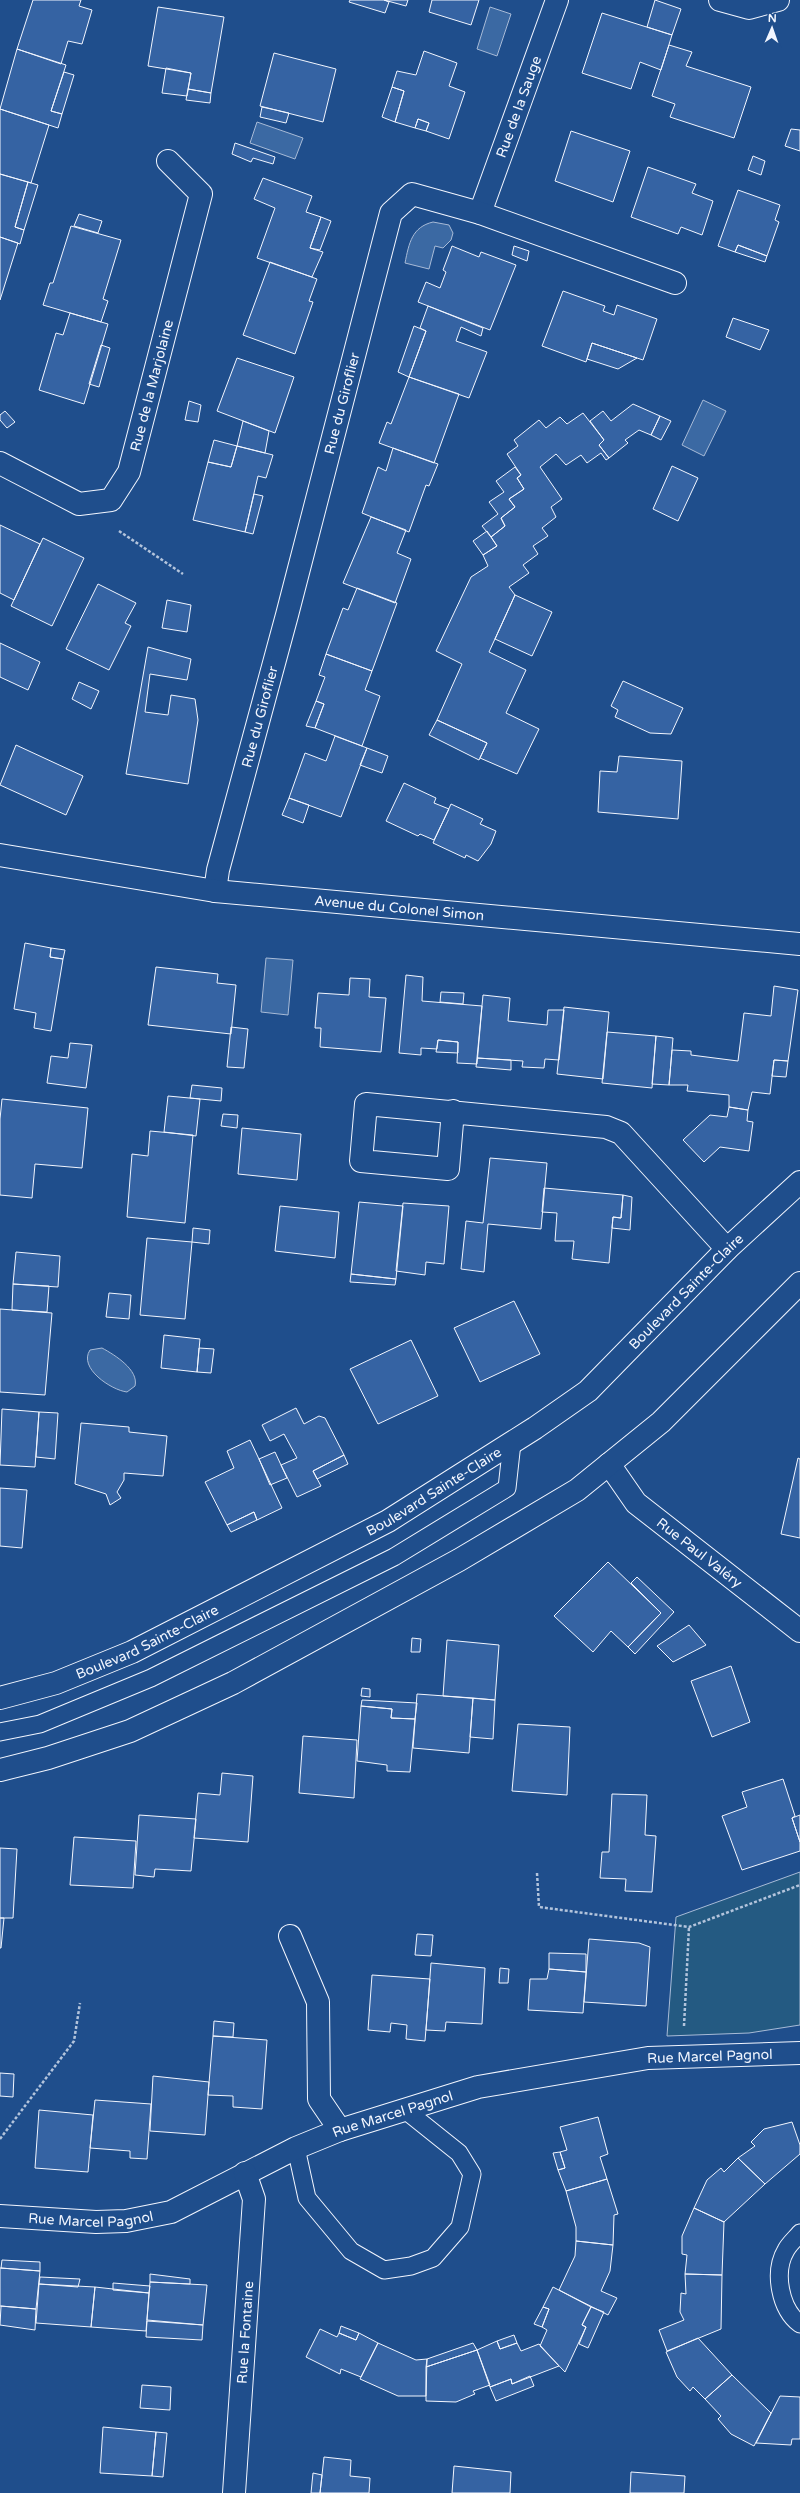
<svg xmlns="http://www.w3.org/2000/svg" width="800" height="2493" viewBox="0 0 800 2493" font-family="'Varela Round',sans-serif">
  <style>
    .green { fill: #245a82; stroke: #a8bbd7 }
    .water { fill: #3b69a3; stroke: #a8bbd7 }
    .building { fill: #3563a3; stroke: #f2f6ff }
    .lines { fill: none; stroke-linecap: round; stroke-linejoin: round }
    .lane-casing { stroke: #f2f6ff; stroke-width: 19 }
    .street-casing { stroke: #f2f6ff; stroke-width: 24 }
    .secondary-casing { stroke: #f2f6ff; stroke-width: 24 }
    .primary-casing { stroke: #f2f6ff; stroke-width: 24 }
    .path { stroke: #b3c4dc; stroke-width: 2.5; stroke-dasharray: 3 2; stroke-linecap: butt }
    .lane { stroke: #1f4e8c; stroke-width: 17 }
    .street { stroke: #1f4e8c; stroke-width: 22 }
    .secondary { stroke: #1f4e8c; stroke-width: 22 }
    .primary { stroke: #1f4e8c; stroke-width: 22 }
    .labels { text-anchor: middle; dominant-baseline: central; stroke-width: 3; stroke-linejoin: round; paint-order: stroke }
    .street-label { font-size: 14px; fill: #f2f6ff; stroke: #1f4e8c }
  </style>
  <rect width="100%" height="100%" fill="#1f4e8c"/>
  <path class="green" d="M 800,1872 L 800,2025 L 749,2033 L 667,2036 L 676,1917 Z"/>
  <path class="water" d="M 490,7 L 511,14 L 497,56 L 477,49 Z
    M 257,122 L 303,138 L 295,159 L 250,143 Z
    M 433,222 L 449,225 L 453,233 L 451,240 L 443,248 L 435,246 L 429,269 L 405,263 C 409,243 412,227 433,222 Z
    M 703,400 L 726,411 L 704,456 L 682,445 Z
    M 266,958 L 293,960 L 288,1015 L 261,1012 Z
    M 102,1348 C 115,1355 139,1370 135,1386 L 127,1392 C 111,1390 78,1368 90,1350 Z"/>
  <path class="building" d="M 33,0 L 81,0 L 79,6 L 92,10 L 82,44 L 68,41 L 61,64 L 17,49 Z
    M 350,0 L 384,0 L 389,2 L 385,13 L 349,2 Z
    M 384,0 L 408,0 L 406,6 Z
    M 432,0 L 479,0 L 471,25 L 429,12 Z
    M 655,0 L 681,9 L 672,35 L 647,27 Z
    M 158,7 L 224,17 L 211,93 L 188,89 L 191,73 L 148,66 Z
    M 602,13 L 672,35 L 661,70 L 640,62 L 631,89 L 582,73 Z
    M 669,45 L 692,52 L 686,66 L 751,87 L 734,138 L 670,117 L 675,104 L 652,96 Z
    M 17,49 L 66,65 L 51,111 L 62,114 L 58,128 L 0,109 Z
    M 424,51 L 457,63 L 449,86 L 465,92 L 449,139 L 426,131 L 429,123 L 418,119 L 415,128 L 395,122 L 404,91 L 392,87 L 397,71 L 416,75 Z
    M 274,53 L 336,69 L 323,122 L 260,106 Z
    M 166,68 L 191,73 L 187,96 L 162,93 Z
    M 64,72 L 74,75 L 62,114 L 51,111 Z
    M 392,87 L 404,91 L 395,122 L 382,117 Z
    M 188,89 L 211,93 L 210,103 L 186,100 Z
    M 262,107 L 289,113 L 286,123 L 260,117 Z
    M 0,109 L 49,125 L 31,183 L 0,174 Z
    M 418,119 L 429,123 L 426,131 L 415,128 Z
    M 791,129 L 800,130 L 800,151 L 785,146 Z
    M 571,131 L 630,151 L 613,202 L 555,181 Z
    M 235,143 L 275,157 L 273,164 L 253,158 L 251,162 L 232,154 Z
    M 753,156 L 765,161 L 761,175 L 748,170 Z
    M 648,167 L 696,184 L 692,193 L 713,201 L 702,235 L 681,227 L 678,234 L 631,217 Z
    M 0,174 L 28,182 L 15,227 L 24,230 L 20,244 L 0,237 Z
    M 263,178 L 312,196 L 306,212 L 321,217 L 310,248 L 323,252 L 312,277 L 257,258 L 275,208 L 254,199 Z
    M 28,182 L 38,185 L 24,230 L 15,227 Z
    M 738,190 L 780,205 L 775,220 L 779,222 L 767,256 L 738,245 L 735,252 L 718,246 Z
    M 79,214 L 102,221 L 98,233 L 74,226 Z
    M 321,217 L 331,221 L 320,250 L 310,248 Z
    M 71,226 L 121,240 L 103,299 L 108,301 L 101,322 L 43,305 L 50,283 L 53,283 Z
    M 0,237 L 18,243 L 0,300 Z
    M 738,245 L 767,256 L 765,262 L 735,252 Z
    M 452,246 L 479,257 L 481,252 L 516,265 L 490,330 L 418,302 L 426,282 L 440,288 L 446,272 L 443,270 Z
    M 514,246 L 529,251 L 527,261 L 512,255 Z
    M 270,262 L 317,279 L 309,301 L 313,302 L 295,354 L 243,335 Z
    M 563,291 L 605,306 L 603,311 L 614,315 L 617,305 L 657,319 L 643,360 L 592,343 L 586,362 L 542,346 Z
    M 428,306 L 483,328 L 481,336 L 461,327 L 456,341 L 487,352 L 469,398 L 409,377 L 426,331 L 420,328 Z
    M 70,313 L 108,324 L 84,404 L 39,390 L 56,333 L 63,335 Z
    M 733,318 L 769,330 L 760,350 L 726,337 Z
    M 414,326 L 426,331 L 409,377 L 398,372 Z
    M 592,343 L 637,358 L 618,369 L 587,359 Z
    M 101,345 L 110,348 L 99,387 L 89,384 Z
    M 237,358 L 294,377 L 275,433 L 217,411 Z
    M 409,377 L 459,394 L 434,463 L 379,443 L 387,422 L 391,424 Z
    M 189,401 L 201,405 L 198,422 L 185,420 Z
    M 633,404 L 660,416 L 651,435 L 639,430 L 625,440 L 628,443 L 609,458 L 599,445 L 604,440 L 590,421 L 603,411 L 611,421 Z
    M 5,411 L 15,422 L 7,428 L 0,420 L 0,415 Z
    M 583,413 L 604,440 L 599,445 L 609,458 L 606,460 L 601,453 L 587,463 L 581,455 L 566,465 L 556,454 L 540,467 L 562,499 L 551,507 L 556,517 L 542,528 L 548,536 L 533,546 L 538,554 L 523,565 L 529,573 L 509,587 L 515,595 L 489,652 L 526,670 L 506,713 L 539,729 L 517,774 L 480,758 L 487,743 L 437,720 L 462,664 L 436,651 L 471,577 L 488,566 L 483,555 L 497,546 L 491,537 L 505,526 L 501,518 L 515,507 L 509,499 L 524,489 L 517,478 L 521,475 L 507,454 L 518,446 L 514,440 L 539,420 L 546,428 L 560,417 L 567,424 Z
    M 660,416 L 671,421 L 661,440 L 651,435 Z
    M 243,421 L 269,431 L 265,453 L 237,446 Z
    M 214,440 L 237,446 L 231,467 L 208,462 Z
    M 237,446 L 273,455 L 266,478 L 258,476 L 245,532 L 193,520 L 208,462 L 231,467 Z
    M 393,448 L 438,464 L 429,486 L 426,485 L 409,532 L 362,513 L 378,467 L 386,471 Z
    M 672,466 L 698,478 L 678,521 L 653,509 Z
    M 515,467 L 521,475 L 517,478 L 524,489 L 509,499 L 515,507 L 501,518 L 505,526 L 491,537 L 482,526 L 498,514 L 489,502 L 504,492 L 496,481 Z
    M 254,494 L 263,496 L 253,534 L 245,532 Z
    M 371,517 L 406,530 L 397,553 L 411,559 L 395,603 L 343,583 Z
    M 0,525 L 40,544 L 14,600 L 0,593 Z
    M 487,531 L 497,546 L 483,555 L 473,541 Z
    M 43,538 L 84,558 L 52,626 L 11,606 Z
    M 98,584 L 136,603 L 125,623 L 131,626 L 109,670 L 66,649 Z
    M 357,588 L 397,603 L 372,671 L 326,654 L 343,608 L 348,610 Z
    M 515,595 L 552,612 L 532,656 L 495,639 Z
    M 167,600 L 191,605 L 187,632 L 162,628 Z
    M 0,643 L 40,662 L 28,690 L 0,677 Z
    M 148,647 L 191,659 L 187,680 L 150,674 L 145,712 L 168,715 L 171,695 L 195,699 L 198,720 L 188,784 L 126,774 Z
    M 326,654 L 372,671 L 365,690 L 380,696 L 362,746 L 315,728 L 324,704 L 316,701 L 325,677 L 319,675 Z
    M 623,681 L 683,708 L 671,734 L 650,733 L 615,717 L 618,710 L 611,706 Z
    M 79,682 L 99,691 L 91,709 L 72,699 Z
    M 316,701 L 324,704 L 315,728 L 306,726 Z
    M 437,720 L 487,743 L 479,760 L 429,735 Z
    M 335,736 L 367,748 L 341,817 L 289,798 L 305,753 L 326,761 Z
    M 16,745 L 83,776 L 66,815 L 0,785 Z
    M 367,748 L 388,756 L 382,773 L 360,765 Z
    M 619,756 L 682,761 L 678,819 L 598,812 L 600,771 L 617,772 Z
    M 404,783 L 436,798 L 434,803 L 449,809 L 434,840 L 420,834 L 418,836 L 386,821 Z
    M 289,798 L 309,805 L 303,823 L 282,815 Z
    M 451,804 L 483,819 L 480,824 L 496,831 L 491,844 L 478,861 L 466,855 L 465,858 L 433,843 Z
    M 25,943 L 51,948 L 50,957 L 63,959 L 51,1031 L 34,1028 L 36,1013 L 14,1009 Z
    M 51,948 L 65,950 L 63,959 L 50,957 Z
    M 156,967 L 218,974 L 217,983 L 236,985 L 231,1034 L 148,1025 Z
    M 406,975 L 423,977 L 422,1001 L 482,1006 L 477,1064 L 457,1063 L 458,1042 L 438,1040 L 437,1049 L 421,1048 L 421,1055 L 399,1053 Z
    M 350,978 L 370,979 L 369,997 L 386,998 L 381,1052 L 320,1047 L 321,1028 L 315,1028 L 318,993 L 349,995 Z
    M 774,986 L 798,990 L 788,1061 L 774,1060 L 770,1094 L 752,1092 L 748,1110 L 729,1107 L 729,1095 L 687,1091 L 688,1085 L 669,1085 L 672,1050 L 691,1051 L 691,1055 L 738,1061 L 744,1013 L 771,1016 Z
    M 441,992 L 464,993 L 463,1004 L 440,1002 Z
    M 483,995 L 510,998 L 508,1021 L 547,1025 L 548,1010 L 564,1010 L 559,1060 L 545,1059 L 544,1068 L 522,1067 L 523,1061 L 477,1058 Z
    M 564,1007 L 609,1012 L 603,1079 L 557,1074 Z
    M 231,1027 L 248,1029 L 244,1068 L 227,1067 Z
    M 607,1032 L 656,1036 L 652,1088 L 602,1083 Z
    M 656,1036 L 673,1038 L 669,1085 L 652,1084 Z
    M 438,1040 L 458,1042 L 458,1053 L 436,1052 Z
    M 70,1043 L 92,1045 L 86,1088 L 47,1083 L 51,1056 L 68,1058 Z
    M 477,1058 L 511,1060 L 511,1070 L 476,1067 Z
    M 774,1060 L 788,1061 L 786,1077 L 772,1076 Z
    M 192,1085 L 222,1088 L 221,1101 L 190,1098 Z
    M 168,1096 L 200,1099 L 196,1136 L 164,1132 Z
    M 2,1099 L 88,1108 L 82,1168 L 35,1164 L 32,1198 L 0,1195 L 0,1119 Z
    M 729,1107 L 748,1110 L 747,1121 L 753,1122 L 749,1151 L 720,1147 L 704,1162 L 683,1140 L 710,1115 L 727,1117 Z
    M 223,1114 L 238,1115 L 237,1128 L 221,1126 Z
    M 242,1128 L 301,1134 L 297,1180 L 238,1174 Z
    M 150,1131 L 193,1135 L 185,1223 L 127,1217 L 132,1154 L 148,1156 Z
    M 490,1158 L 547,1163 L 541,1229 L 488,1224 L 484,1272 L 461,1269 L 466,1221 L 483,1223 Z
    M 544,1188 L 623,1195 L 621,1218 L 613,1217 L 609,1263 L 572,1259 L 574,1241 L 555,1241 L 557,1213 L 542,1212 Z
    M 623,1195 L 632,1197 L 630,1230 L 612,1228 L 613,1217 L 621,1218 Z
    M 359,1202 L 403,1206 L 396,1279 L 351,1274 Z
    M 403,1203 L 449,1206 L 444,1264 L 426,1262 L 425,1275 L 396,1271 Z
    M 280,1206 L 339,1212 L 335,1258 L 275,1251 Z
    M 193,1228 L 210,1230 L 209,1244 L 192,1242 Z
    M 147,1238 L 192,1242 L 185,1319 L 140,1315 Z
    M 16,1252 L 60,1256 L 58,1287 L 13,1284 Z
    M 351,1274 L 396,1279 L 395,1285 L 350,1282 Z
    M 13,1284 L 49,1286 L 47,1312 L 12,1310 Z
    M 109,1293 L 131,1295 L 129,1319 L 106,1317 Z
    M 514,1301 L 540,1354 L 480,1382 L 454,1328 Z
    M 0,1309 L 52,1313 L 45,1395 L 0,1392 Z
    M 164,1335 L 200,1339 L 197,1372 L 161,1368 Z
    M 411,1340 L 438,1396 L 378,1424 L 350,1369 Z
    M 199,1348 L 214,1349 L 211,1373 L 197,1372 Z
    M 296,1408 L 304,1424 L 319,1416 L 325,1418 L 344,1455 L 313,1471 L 321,1486 L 297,1497 L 281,1465 L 297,1458 L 284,1434 L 270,1441 L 262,1425 Z
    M 2,1409 L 39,1412 L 35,1467 L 0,1465 Z
    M 39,1412 L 58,1413 L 55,1459 L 36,1457 Z
    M 81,1423 L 129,1427 L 129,1432 L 167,1436 L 163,1476 L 124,1473 L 124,1480 L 117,1492 L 121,1498 L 110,1505 L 106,1494 L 75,1484 Z
    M 250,1440 L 282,1508 L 257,1520 L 254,1512 L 227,1525 L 205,1482 L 234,1468 L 227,1451 Z
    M 275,1452 L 287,1478 L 270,1485 L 259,1459 Z
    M 344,1455 L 348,1464 L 317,1479 L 313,1471 Z
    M 798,1458 L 800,1459 L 800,1538 L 781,1534 Z
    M 0,1488 L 27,1490 L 22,1548 L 0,1546 Z
    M 254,1512 L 257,1520 L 231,1532 L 227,1525 Z
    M 608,1562 L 661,1613 L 628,1647 L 611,1631 L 593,1652 L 554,1616 Z
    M 637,1577 L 674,1612 L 635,1654 L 628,1647 L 661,1613 L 631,1583 Z
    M 689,1625 L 706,1645 L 673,1662 L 657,1646 Z
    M 412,1638 L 421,1639 L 420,1652 L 411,1652 Z
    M 447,1640 L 499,1645 L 495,1700 L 443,1696 Z
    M 731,1666 L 750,1722 L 712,1737 L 691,1681 Z
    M 362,1688 L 370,1689 L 370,1697 L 361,1696 Z
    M 417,1694 L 473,1698 L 469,1753 L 413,1748 Z
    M 473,1698 L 495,1700 L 493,1739 L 470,1737 Z
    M 362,1700 L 417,1703 L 415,1719 L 391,1718 L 392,1709 L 361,1706 Z
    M 361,1706 L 392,1709 L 391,1718 L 415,1719 L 410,1772 L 387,1771 L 387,1765 L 357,1761 Z
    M 518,1724 L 570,1727 L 567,1795 L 512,1791 Z
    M 303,1736 L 357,1740 L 354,1798 L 299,1793 Z
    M 222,1773 L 253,1776 L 248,1842 L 194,1838 L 198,1793 L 220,1795 Z
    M 783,1779 L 795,1816 L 792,1818 L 800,1842 L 800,1851 L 742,1870 L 722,1816 L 747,1807 L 742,1792 Z
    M 612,1794 L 647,1795 L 645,1835 L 656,1836 L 652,1892 L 625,1891 L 626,1879 L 600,1878 L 602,1852 L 609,1852 Z
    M 139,1815 L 196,1819 L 191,1871 L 155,1869 L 154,1877 L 135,1875 Z
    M 800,1815 L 800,1842 L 792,1818 Z
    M 74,1837 L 136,1841 L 133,1888 L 70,1885 Z
    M 0,1848 L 17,1849 L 13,1918 L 0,1918 Z
    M 0,1918 L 4,1918 L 1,1948 L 0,1948 Z
    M 417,1934 L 433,1935 L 431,1956 L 415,1955 Z
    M 589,1939 L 639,1943 L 650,1947 L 646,2006 L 584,2002 Z
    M 549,1953 L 586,1954 L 586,1972 L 549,1969 Z
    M 431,1963 L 485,1968 L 482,2024 L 446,2022 L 445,2031 L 426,2030 Z
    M 500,1968 L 509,1969 L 508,1983 L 499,1983 Z
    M 549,1969 L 586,1972 L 583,2013 L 528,2010 L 530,1979 L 547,1979 Z
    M 372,1975 L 430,1979 L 425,2041 L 406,2039 L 407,2025 L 391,2023 L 390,2032 L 368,2030 Z
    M 214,2021 L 234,2023 L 233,2037 L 213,2036 Z
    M 213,2036 L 267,2040 L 262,2109 L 233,2107 L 233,2096 L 208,2095 Z
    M 0,2073 L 14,2074 L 13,2097 L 0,2096 Z
    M 153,2076 L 209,2082 L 205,2135 L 150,2131 Z
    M 95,2100 L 151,2104 L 147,2159 L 130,2158 L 130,2151 L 90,2148 Z
    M 39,2110 L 93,2115 L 88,2172 L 35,2168 Z
    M 598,2117 L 608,2154 L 600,2157 L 607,2179 L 566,2191 L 558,2170 L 565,2168 L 560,2152 L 567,2150 L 560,2127 Z
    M 792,2122 L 800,2145 L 800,2154 L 765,2184 L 738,2158 L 755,2146 L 751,2142 L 764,2129 Z
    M 560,2152 L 565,2168 L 558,2170 L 553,2153 Z
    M 738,2158 L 765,2184 L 724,2222 L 694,2208 L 707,2180 L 721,2168 L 724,2172 Z
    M 607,2179 L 618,2214 L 614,2215 L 613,2245 L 576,2241 L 576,2227 L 566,2191 Z
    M 694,2208 L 724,2222 L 722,2275 L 685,2274 L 687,2255 L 682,2254 L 682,2236 Z
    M 576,2241 L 613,2245 L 610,2271 L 601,2291 L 617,2298 L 608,2315 L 559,2290 L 575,2256 Z
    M 2,2260 L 40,2262 L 40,2271 L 1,2268 Z
    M 0,2268 L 40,2271 L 36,2309 L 0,2306 Z
    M 150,2274 L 190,2279 L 190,2284 L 150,2282 Z
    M 685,2274 L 722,2275 L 721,2329 L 667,2351 L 659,2330 L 684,2320 L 680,2312 L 681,2293 L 686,2294 Z
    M 40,2277 L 80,2279 L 78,2287 L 39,2284 Z
    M 150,2282 L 207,2285 L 203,2325 L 147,2320 Z
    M 113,2283 L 150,2286 L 149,2293 L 113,2290 Z
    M 39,2284 L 95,2287 L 91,2327 L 36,2323 Z
    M 95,2287 L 149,2293 L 146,2331 L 91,2327 Z
    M 553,2287 L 591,2307 L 582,2325 L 586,2327 L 565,2372 L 540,2346 L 547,2330 L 542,2327 L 549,2309 L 543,2307 Z
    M 1,2306 L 36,2309 L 35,2330 L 0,2325 Z
    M 543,2307 L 549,2309 L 542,2327 L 534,2324 Z
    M 591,2307 L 604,2312 L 588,2348 L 579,2344 L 586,2327 L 582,2325 Z
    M 147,2321 L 203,2325 L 202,2340 L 146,2337 Z
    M 341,2326 L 359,2333 L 356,2340 L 339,2333 Z
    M 320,2329 L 337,2337 L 339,2333 L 356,2340 L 359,2333 L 378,2343 L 361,2377 L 341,2369 L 340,2374 L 306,2357 Z
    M 514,2335 L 517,2343 L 500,2349 L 497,2341 Z
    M 698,2338 L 732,2375 L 705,2399 L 693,2387 L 690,2391 L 677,2377 L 666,2352 Z
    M 497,2341 L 500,2349 L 517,2343 L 521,2351 L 539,2344 L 559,2366 L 512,2384 L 511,2379 L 490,2387 L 477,2350 Z
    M 378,2343 L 416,2360 L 427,2359 L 426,2396 L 398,2396 L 360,2379 Z
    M 473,2343 L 477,2350 L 426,2367 L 427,2359 Z
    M 477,2350 L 490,2385 L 473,2391 L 475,2394 L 456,2402 L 426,2401 L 426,2367 Z
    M 732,2375 L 771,2413 L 754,2446 L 731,2434 L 718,2419 L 721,2416 L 705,2399 Z
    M 530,2376 L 534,2386 L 496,2401 L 490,2387 L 511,2379 L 512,2384 Z
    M 142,2385 L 171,2387 L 170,2410 L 140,2408 Z
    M 780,2396 L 800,2397 L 800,2439 L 792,2439 L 791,2445 L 756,2443 Z
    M 103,2427 L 156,2432 L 152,2476 L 100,2473 Z
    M 156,2432 L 167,2433 L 163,2477 L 152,2476 Z
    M 324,2457 L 351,2460 L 350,2476 L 370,2478 L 369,2493 L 320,2493 Z
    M 454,2466 L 511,2472 L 510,2493 L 452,2493 Z
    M 631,2472 L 685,2476 L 684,2493 L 630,2493 Z
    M 313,2473 L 322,2475 L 320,2493 L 311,2493 Z"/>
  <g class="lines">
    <defs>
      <path id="lane" d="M 0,1732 L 40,1724 L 151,1678 L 394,1557 L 507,1488 L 512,1443
        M 296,2148 L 307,2198 L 351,2251 L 384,2270 L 411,2266 L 433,2258 L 460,2227 L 472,2174 L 459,2153 L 404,2109
        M 800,2233 C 796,2238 789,2244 786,2250 C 773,2272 780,2309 800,2324"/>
      <g id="street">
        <path d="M 720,0 L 749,8 L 778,0"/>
        <path id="s1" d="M 480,213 L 557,0"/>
        <path id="s2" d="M 0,463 L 79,504 L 111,500 L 129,472 L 201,194 L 168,161"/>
        <path id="s3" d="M 215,891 L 218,870 L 287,615 L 391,213 L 412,194 L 480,213 L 675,283"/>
        <path d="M 453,1111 L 448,1169 L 361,1161 L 366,1104 L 606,1127 L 621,1133 L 727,1249"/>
        <path id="s4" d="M 609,1464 L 636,1503 L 800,1631"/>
        <path d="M 290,1936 L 318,2002 L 319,2099 L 340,2130"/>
        <path id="s5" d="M 0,2216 L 96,2222 L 126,2221 L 171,2212 L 296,2148 L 340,2130 L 478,2087 L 648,2058 L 800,2053"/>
        <path id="s6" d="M 234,2493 L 254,2199 L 245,2173"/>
      </g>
      <g id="secondary">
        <path id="s7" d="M 0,855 L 215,891 L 800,944"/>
      </g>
      <g id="primary">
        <path id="s8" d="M 0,1698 L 56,1683 L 132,1652 L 388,1521 L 535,1428 L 588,1391 L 727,1249 L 800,1182"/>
        <path d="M 0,1770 L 48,1758 L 130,1731 L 233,1683 L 459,1560 L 577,1490 L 661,1422 L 800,1283"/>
      </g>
    </defs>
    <use href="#lane" class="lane-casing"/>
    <use href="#street" class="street-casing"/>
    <use href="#secondary" class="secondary-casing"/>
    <use href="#primary" class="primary-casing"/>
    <path class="path" d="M 119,531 L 183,574
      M 537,1873 L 539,1907 L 689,1927 L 800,1885
      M 684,2026 L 689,1927
      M 0,2139 L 74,2041 L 80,2003"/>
    <use href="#lane" class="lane"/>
    <use href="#street" class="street"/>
    <use href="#secondary" class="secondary"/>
    <use href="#primary" class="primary"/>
  </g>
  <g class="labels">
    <g class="street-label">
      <text stroke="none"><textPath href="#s1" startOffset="113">Rue de la Sauge</textPath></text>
      <text stroke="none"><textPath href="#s2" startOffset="244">Rue de la Marjolaine</textPath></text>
      <text stroke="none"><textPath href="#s3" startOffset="504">Rue du Giroflier</textPath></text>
      <text stroke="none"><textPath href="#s3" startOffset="180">Rue du Giroflier</textPath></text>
      <text stroke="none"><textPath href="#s7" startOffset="403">Avenue du Colonel Simon</textPath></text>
      <text stroke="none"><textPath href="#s8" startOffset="806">Boulevard Sainte-Claire</textPath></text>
      <text stroke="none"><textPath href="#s8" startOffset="482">Boulevard Sainte-Claire</textPath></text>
      <text stroke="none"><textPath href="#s4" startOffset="128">Rue Paul Valéry</textPath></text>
      <text stroke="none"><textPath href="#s8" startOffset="158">Boulevard Sainte-Claire</textPath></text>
      <text stroke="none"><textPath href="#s5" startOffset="739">Rue Marcel Pagnol</textPath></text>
      <text stroke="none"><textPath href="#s5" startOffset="415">Rue Marcel Pagnol</textPath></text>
      <text stroke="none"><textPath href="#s5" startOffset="91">Rue Marcel Pagnol</textPath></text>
      <text stroke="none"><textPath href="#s6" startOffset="161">Rue la Fontaine</textPath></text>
    </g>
  </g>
  <g transform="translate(772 28) rotate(2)" stroke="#1f4e8c" stroke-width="3" paint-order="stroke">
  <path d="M0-3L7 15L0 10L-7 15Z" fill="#f2f6ff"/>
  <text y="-6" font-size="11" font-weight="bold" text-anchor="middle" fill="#f2f6ff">N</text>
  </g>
</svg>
